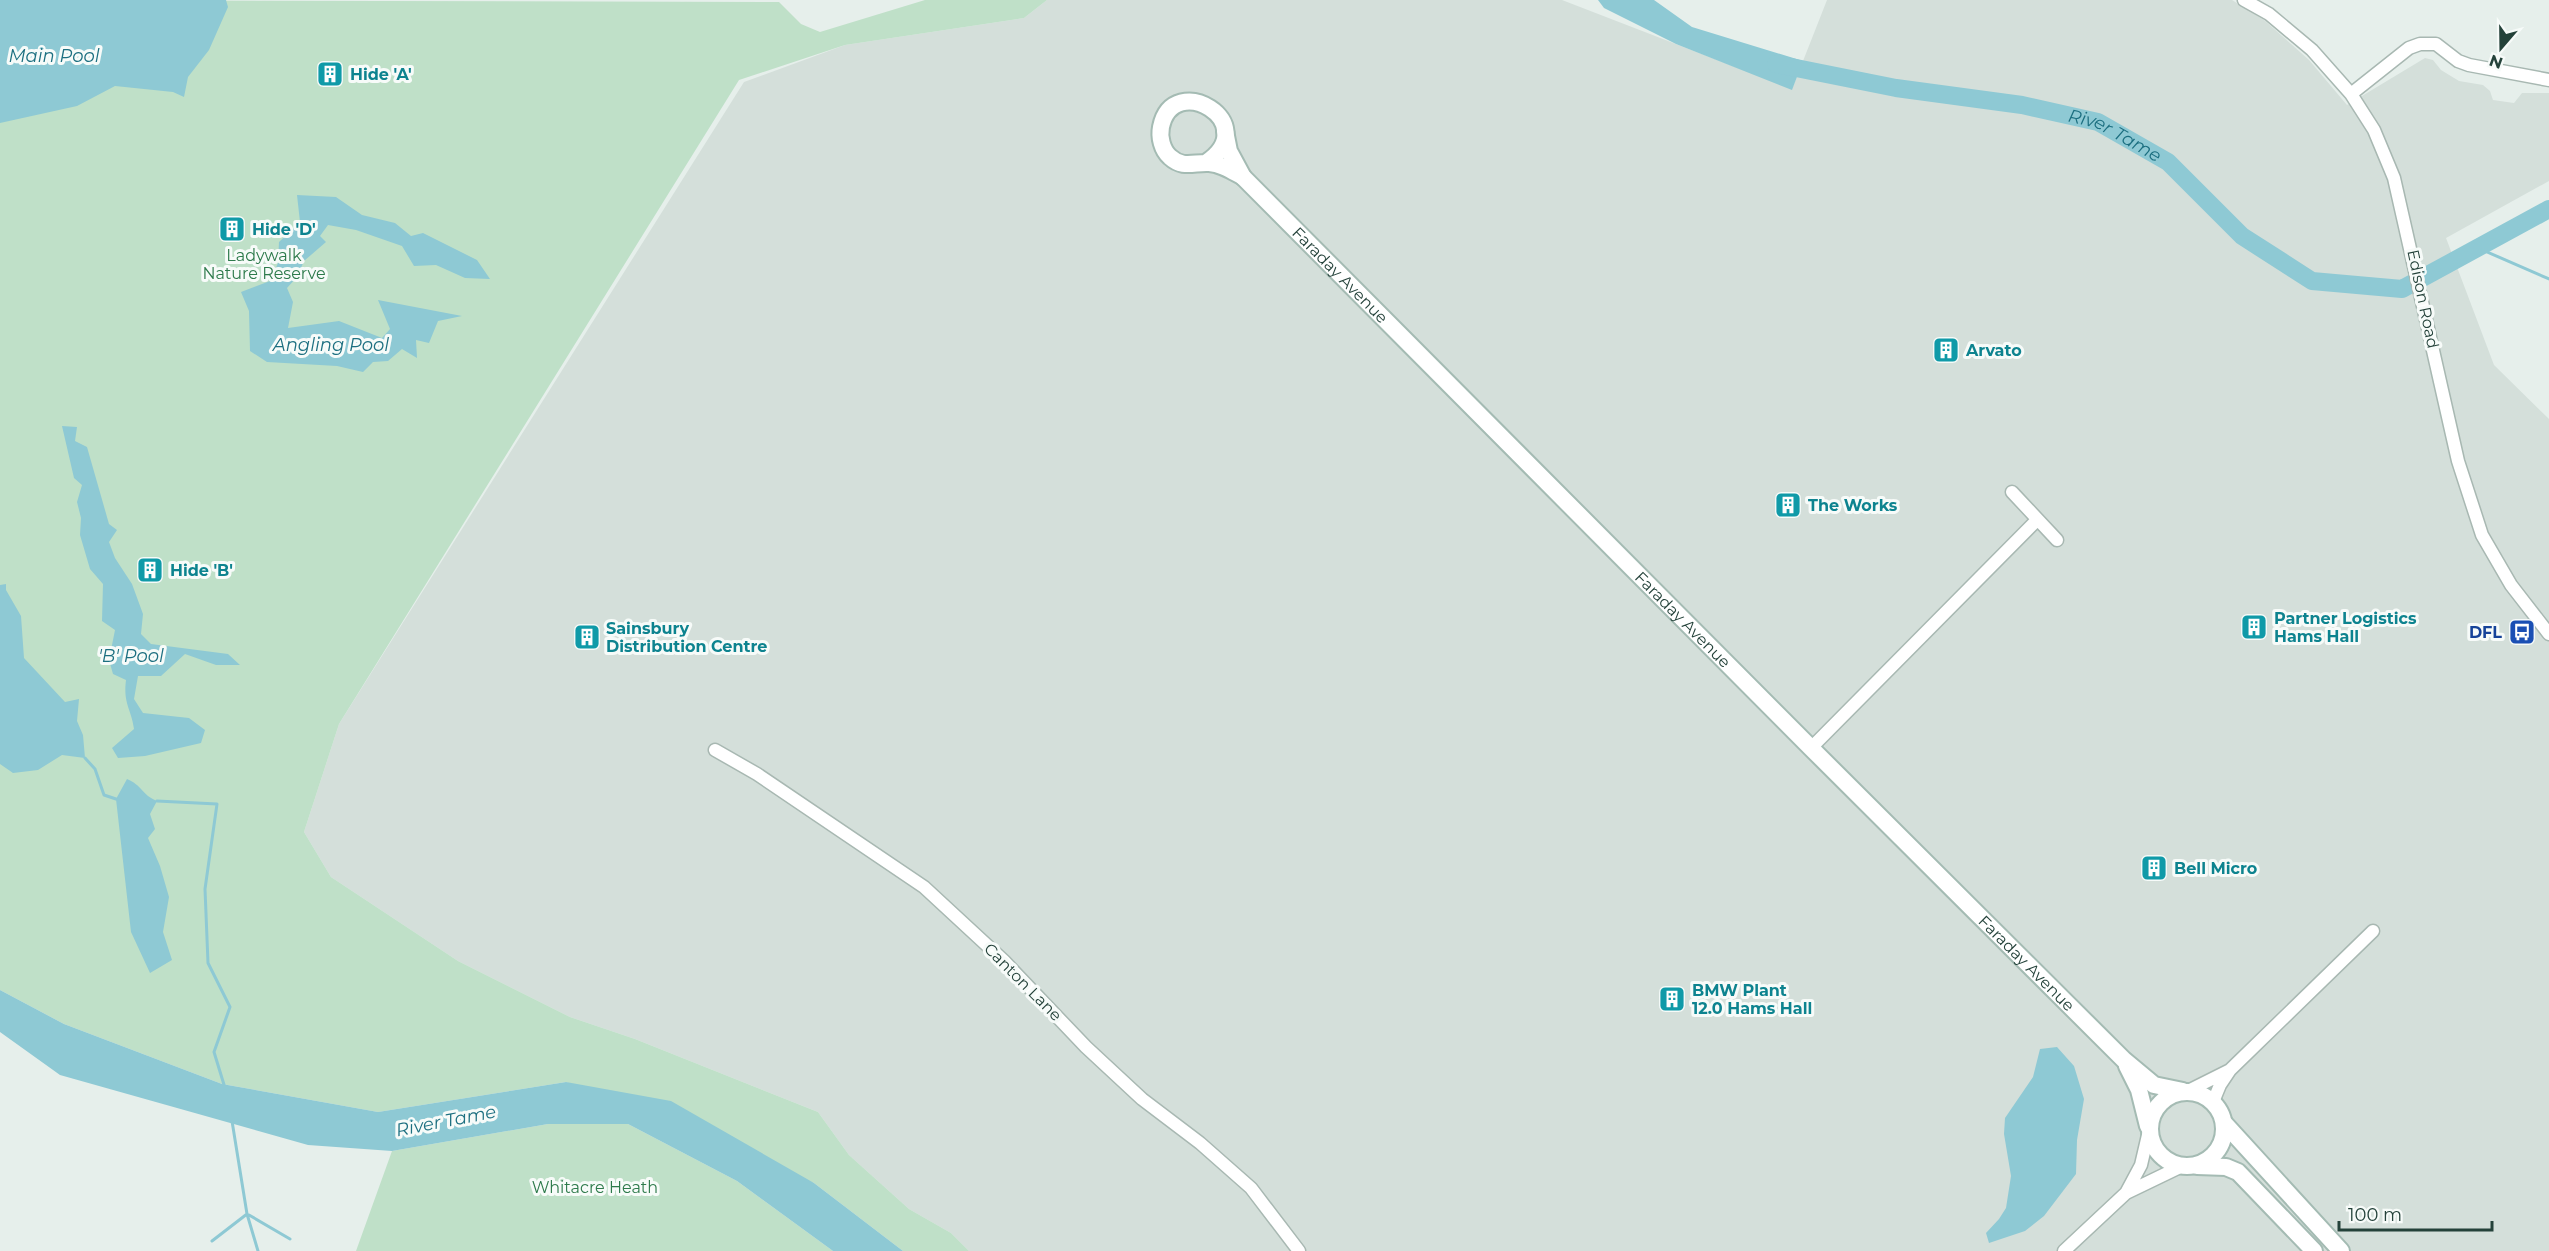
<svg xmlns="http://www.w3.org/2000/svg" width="2549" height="1251" viewBox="0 0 2549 1251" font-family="Montserrat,sans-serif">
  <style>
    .built { fill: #d4dfda }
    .green { fill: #bfe0c8 }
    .water { fill: #8ec9d4 }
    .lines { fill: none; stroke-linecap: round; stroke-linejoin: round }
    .stream { stroke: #8ec9d4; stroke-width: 3 }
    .river { stroke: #8ec9d4; stroke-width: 18 }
    .street-casing { stroke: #a8b8b2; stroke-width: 15 }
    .secondary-casing { stroke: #a4bbb3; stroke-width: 20 }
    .street { stroke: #fff; stroke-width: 12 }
    .secondary { stroke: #fff; stroke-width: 16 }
    .labels { text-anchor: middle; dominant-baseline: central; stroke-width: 6; stroke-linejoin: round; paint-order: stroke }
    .culture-label { font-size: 16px; font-weight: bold; fill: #0d838f; stroke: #f7fbf9; text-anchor: start }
    .park-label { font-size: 16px; fill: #2d7a4b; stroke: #f7fbf9 }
    .street-label { font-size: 16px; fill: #24423a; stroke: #f7fbf9 }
    .transit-label { font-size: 16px; font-weight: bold; fill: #164399; stroke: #f7fbf9; text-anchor: end }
    .water-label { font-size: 18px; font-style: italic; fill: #1c6f80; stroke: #f7fbf9 }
  </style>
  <rect width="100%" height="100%" fill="#e6efeb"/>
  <path class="built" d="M 1047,0 L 1562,0 L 1792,89 L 1827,0 L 2232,0 L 2264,20 L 2309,60 L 2347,105 L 2425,58 L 2433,60 L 2441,70 L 2459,81 L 2483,85 L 2490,91 L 2493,100 L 2514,103 L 2522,93 L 2549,93 L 2549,181 L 2446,238 L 2494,365 L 2549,419 L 2549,1251 L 969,1251 L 951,1233 L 909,1209 L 849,1155 L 818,1112 L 635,1039 L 570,1017 L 458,961 L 331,877 L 304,832 L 339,724 L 744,82 L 845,45 L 1024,18 Z"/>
  <path class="green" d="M 0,0 L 779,2 L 801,24 L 820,32 L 925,0 L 1047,0 L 1024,18 L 845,45 L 739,80 L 339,724 L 304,832 L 331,877 L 458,961 L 570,1017 L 635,1039 L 818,1112 L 849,1155 L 909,1209 L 951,1233 L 969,1251 L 903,1251 L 814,1183 L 566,1082 L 378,1112 L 222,1084 L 64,1024 L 0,990 Z
    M 548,1124 L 628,1124 L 737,1181 L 833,1251 L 356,1251 L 392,1151 Z"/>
  <path class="water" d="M 0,0 L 226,0 L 228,7 L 209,50 L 188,77 L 184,97 L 173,92 L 115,86 L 77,106 L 0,123 Z
    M 1598,0 L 1654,0 L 1692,27 L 1803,61 L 1792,90 L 1676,44 L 1604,8 Z
    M 297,195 L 336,197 L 362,215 L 395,223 L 411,236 L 423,233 L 477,260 L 490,279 L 465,278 L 436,265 L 414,266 L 402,246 L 356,230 L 328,225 L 320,236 L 326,242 L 304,261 L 297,277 L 287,288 L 293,302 L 288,328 L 339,321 L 382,338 L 390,329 L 378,300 L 462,316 L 438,321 L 429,343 L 416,340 L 417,358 L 402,349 L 388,361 L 373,362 L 363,372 L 337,366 L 267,362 L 250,351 L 249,311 L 241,292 L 270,281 L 278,263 L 279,242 L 300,222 Z
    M 62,426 L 77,427 L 75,441 L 87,447 L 109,524 L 117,530 L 109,542 L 115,558 L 132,584 L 143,614 L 141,634 L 151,644 L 228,654 L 240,665 L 216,665 L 185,654 L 161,676 L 138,676 L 134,699 L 143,713 L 189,718 L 205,730 L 201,743 L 145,756 L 118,758 L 112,748 L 134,729 C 131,708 123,704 126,680 L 113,674 L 109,660 L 115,630 L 102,621 L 103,584 L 90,569 L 80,535 L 81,518 L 77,502 L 82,485 L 74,478 Z
    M 6,584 L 6,590 L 21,616 L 24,658 L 65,702 L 79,699 L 77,721 L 83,735 L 85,758 L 62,755 L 38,770 L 13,773 L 0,764 L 0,585 Z
    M 127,779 C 142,785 142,795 157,801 L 150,814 L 155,829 L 148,838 L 160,866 L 169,897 L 163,932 L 172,960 L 150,973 L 131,932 L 116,799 Z
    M 0,990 L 64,1024 L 222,1084 L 378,1112 L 566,1082 L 671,1101 L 814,1183 L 903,1251 L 833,1251 L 737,1181 L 628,1124 L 548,1124 L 392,1151 L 308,1145 L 60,1075 L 0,1032 Z
    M 2057,1047 L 2074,1066 L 2084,1099 L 2077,1140 L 2076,1174 L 2044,1216 L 2025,1231 L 1989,1243 L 1986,1233 L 1999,1219 L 2006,1208 L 2011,1176 L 2004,1134 L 2005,1118 L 2033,1077 L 2040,1049 Z"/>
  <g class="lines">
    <path class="stream" d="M 2478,248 L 2549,279
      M 85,758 L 95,769 L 104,795 L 116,799
      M 157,801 L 217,804 L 205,889 L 208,963 L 230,1007 L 214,1052 L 225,1088
      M 232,1121 L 247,1214 L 258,1251
      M 249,1215 L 290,1239
      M 212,1241 L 247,1214"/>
    <path class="river" id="s1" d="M 1776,64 L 1896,88 L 2022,105 L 2098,122 L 2168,162 L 2242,236 L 2312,281 L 2402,289 L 2549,209"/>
    <defs>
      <path id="street" d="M 2244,0 L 2269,14 L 2312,50 L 2351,94 L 2374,130 L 2394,178 L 2458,461 L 2482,535 L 2511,585 L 2549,634
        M 2351,94 L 2409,48 L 2420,44 L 2436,44 L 2458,61 L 2469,65 L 2549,80
        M 2012,492 L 2057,540
        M 1811,748 L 2037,520
        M 715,750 L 757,774 L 924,887 L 1004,961 L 1086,1047 L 1142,1099 L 1200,1143 L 1251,1188 L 1299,1251
        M 2188,1091 L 2230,1070
        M 2213,1102 L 2220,1085 L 2230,1070 L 2373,931
        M 2126,1193 L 2141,1165 L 2148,1135
        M 2064,1251 L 2126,1193 L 2182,1166"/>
      <g id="secondary">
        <path id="s2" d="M 1225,131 L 1229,151 L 1243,177 L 1811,748 L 2124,1060 L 2154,1085 L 2183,1091"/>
        <path d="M 1207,162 C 1264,123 1173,69 1161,127 C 1159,137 1162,150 1170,157 C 1183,169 1194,162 1209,163 C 1222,164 1232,171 1243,177"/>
        <path d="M 2127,1066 L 2139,1090 L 2148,1126"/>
        <circle cx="2187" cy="1129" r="37"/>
        <path d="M 2225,1124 L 2341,1251"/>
        <path d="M 2197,1166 L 2226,1167 L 2238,1172 L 2314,1251"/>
      </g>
    </defs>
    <use href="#street" class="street-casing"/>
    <use href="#secondary" class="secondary-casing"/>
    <use href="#street" class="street"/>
    <use href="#secondary" class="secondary"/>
  </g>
  <defs>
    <symbol id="building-square" viewBox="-11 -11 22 22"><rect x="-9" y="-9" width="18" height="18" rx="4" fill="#0f9aa8" stroke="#f7fbf9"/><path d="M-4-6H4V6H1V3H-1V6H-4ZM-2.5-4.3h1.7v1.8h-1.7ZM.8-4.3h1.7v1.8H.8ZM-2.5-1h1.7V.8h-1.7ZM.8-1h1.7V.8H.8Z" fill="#fff"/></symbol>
    <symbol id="bus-square" viewBox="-11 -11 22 22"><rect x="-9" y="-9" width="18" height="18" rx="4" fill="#1a4fb4" stroke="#f7fbf9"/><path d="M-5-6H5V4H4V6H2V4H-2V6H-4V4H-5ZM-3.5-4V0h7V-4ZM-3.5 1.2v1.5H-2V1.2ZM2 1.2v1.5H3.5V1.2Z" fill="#fff"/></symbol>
  </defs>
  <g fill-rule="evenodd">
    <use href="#building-square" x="315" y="59" width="30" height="30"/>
    <use href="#building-square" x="217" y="214" width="30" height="30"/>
    <use href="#building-square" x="1931" y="335" width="30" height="30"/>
    <use href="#building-square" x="1773" y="490" width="30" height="30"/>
    <use href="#building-square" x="135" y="555" width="30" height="30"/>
    <use href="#building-square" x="2239" y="612" width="30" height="30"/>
    <use href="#bus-square" x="2507" y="617" width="30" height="30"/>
    <use href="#building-square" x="572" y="622" width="30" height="30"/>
    <use href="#building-square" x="2139" y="853" width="30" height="30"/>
    <use href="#building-square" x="1657" y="984" width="30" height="30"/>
  </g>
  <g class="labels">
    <g class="culture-label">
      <text x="350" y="74">Hide 'A'</text>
      <text x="252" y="229">Hide 'D'</text>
      <text x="1966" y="350">Arvato</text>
      <text x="1808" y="505">The Works</text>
      <text x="170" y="570">Hide 'B'</text>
      <text x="2274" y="618">Partner Logistics<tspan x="2274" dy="18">Hams Hall</tspan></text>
      <text x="606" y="628">Sainsbury<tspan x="606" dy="18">Distribution Centre</tspan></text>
      <text x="2174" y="868">Bell Micro</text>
      <text x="1692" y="990">BMW Plant<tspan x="1692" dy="18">12.0 Hams Hall</tspan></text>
    </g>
    <g class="park-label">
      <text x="264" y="255">Ladywalk<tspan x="264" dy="18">Nature Reserve</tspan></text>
      <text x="595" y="1187">Whitacre Heath</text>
    </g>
    <g class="street-label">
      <text stroke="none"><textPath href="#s2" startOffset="188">Faraday Avenue</textPath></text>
      <text transform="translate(2423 299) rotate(78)">Edison Road</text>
      <text stroke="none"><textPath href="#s2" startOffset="674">Faraday Avenue</textPath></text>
      <text stroke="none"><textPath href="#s2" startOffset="1160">Faraday Avenue</textPath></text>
      <text transform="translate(1023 982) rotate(45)">Canton Lane</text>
    </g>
    <g class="transit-label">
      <text x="2502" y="632">DFL</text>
    </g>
    <g class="water-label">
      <text x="54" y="56">Main Pool</text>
      <text stroke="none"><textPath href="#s1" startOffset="348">River Tame</textPath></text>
      <text x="331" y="345">Angling Pool</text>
      <text x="131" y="656">'B' Pool</text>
      <text transform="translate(446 1121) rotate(-11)">River Tame</text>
    </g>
  </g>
  <g transform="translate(2501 48) rotate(200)" stroke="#f7fbf9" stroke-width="4.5" paint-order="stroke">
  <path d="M0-4.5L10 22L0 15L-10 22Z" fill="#24423a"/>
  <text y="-9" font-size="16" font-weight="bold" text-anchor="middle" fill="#24423a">N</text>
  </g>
  <path d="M2339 1221v9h153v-9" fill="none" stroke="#24423a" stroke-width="3"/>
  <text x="2348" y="1221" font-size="18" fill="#24423a" stroke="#f7fbf9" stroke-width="4.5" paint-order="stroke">100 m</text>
</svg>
